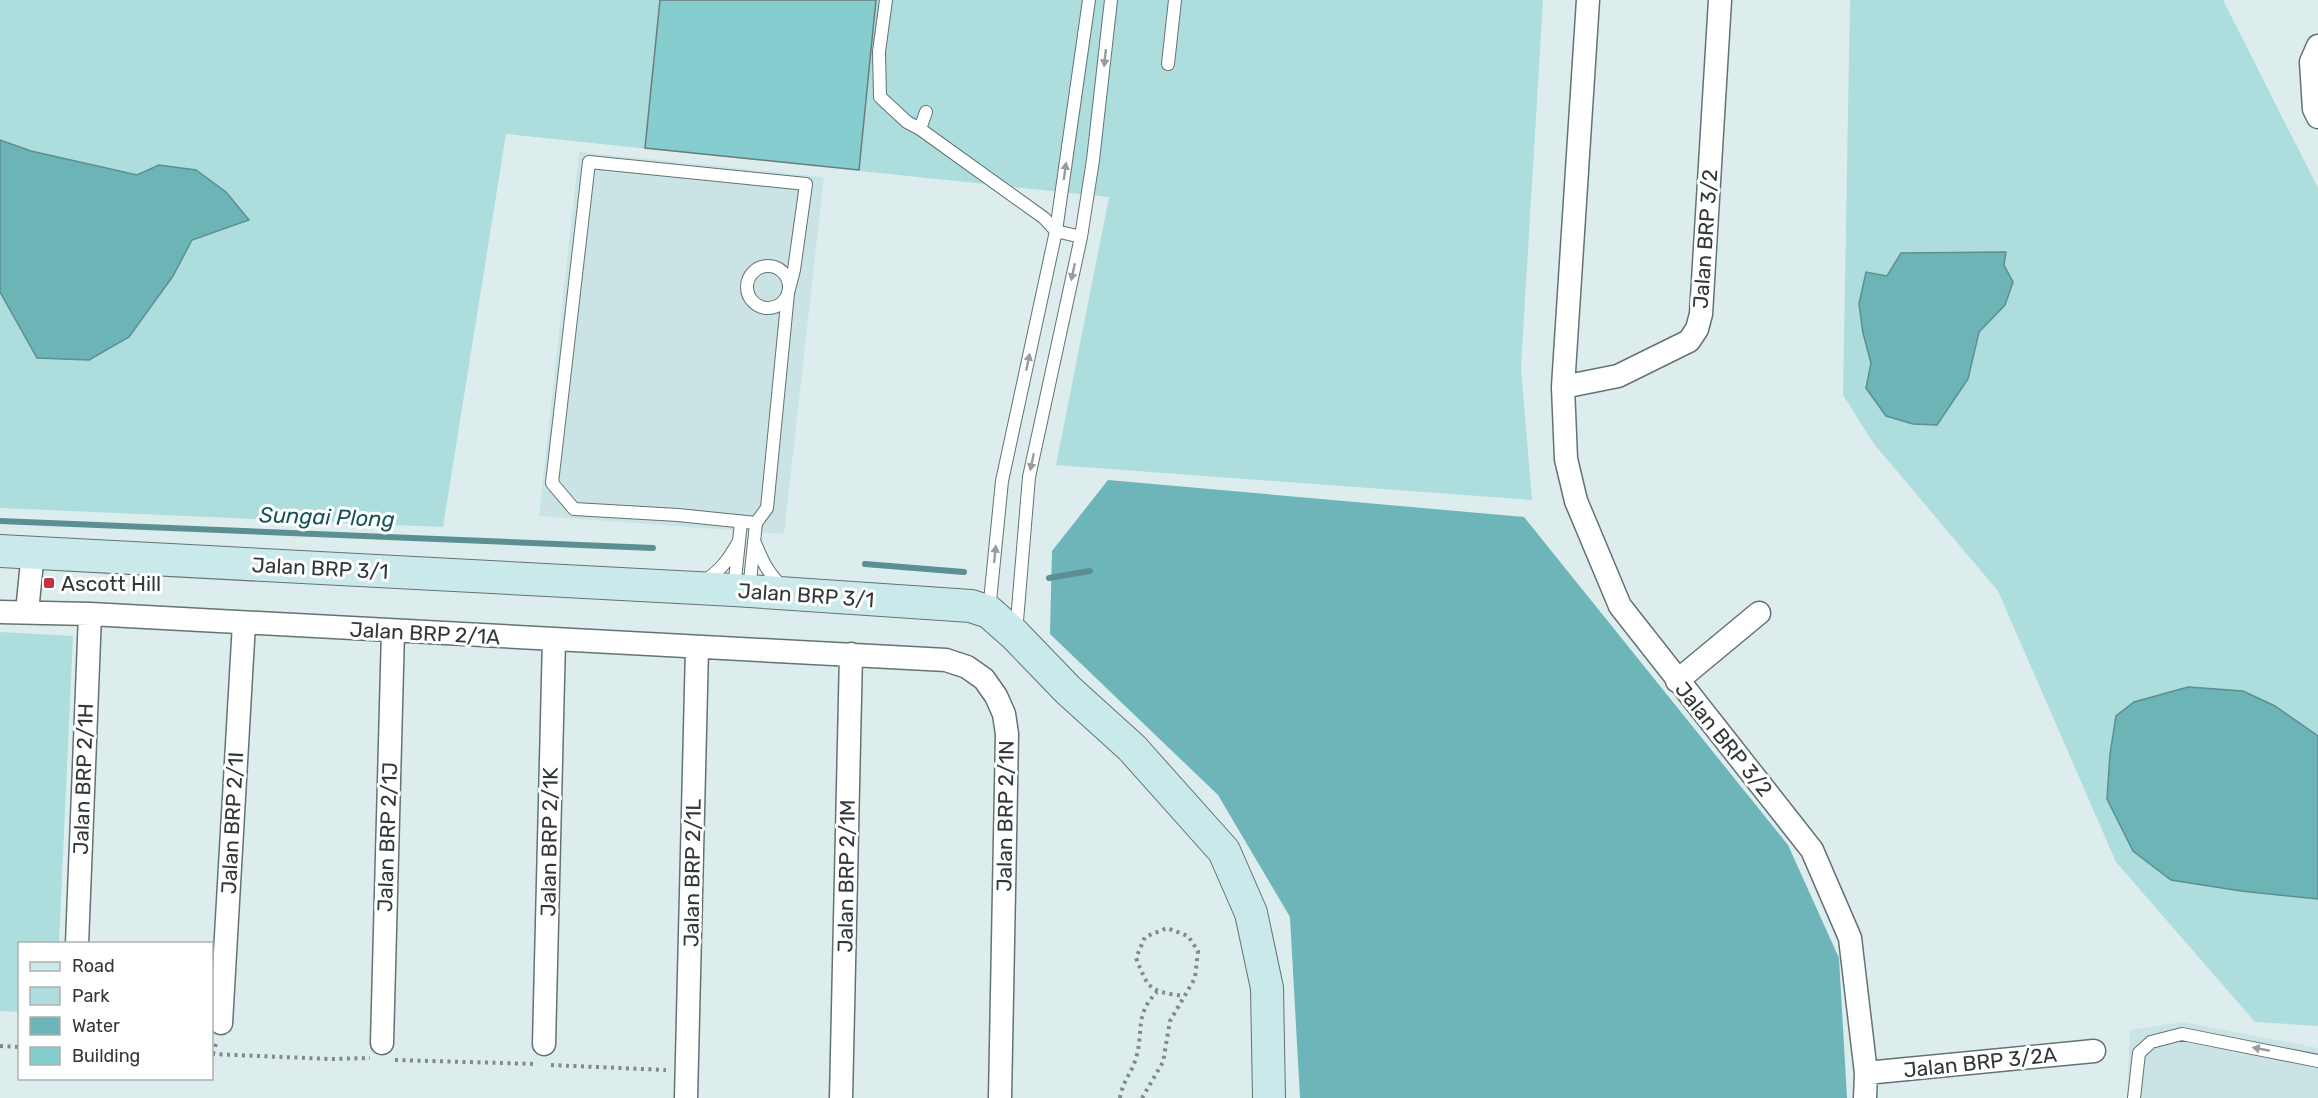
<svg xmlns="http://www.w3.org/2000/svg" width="2318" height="1098" viewBox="0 0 2318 1098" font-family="Rubik,sans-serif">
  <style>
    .built { fill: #cae3e4 }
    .green { fill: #aeddde }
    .forest { fill: #6db5b8 }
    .water { fill: #6db4b7; stroke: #5b8f91; stroke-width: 1.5 }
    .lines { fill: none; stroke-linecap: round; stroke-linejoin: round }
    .stream { stroke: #5b8f91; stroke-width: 6 }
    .building { fill: #85cdcf; stroke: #6c7b7b; stroke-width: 1.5 }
    .lane-casing { stroke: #647273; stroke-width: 14 }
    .street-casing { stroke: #647273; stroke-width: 25 }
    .secondary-casing { stroke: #647273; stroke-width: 34 }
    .path { stroke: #7f8a8a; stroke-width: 4; stroke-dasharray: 3 4.5; stroke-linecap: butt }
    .lane { stroke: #fff; stroke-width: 12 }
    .street { stroke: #fff; stroke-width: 22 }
    .secondary { stroke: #cae9ea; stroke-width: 32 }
    .oneway { fill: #989c9c }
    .poi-dot { fill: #c23245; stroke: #fff; stroke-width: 2 }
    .labels { text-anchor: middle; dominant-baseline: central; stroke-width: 6; stroke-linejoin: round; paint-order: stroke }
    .street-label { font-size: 21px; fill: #323838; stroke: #fff }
    .poi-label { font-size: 21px; fill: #323838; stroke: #fff; text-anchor: start }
    .water-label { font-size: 22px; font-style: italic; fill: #155456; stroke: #fff }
  </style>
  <rect width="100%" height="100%" fill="#ddedee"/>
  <path class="built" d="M 579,152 L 824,177 L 784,534 L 539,516 Z
    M 2183,1022 L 2318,1048 L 2318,1098 L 2127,1098 L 2130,1030 Z"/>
  <path class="green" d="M 0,0 L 1543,0 L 1521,367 L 1532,500 L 1056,465 L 1109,197 L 506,134 L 443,527 L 0,508 Z
    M 1850,0 L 2223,0 L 2318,188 L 2318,1026 L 2255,1022 L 2116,862 L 1998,591 L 1874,444 L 1843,395 Z
    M 0,632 L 73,636 L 59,943 L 20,944 L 19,1012 L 0,1011 Z"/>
  <path class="forest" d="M 1108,480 L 1524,517 L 1788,845 L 1839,958 L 1847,1098 L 1300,1098 L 1290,917 L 1218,795 L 1050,634 L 1052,551 Z"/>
  <path class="water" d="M 0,140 L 31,151 L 137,175 L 159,165 L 196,170 L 226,192 L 249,220 L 192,240 L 173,276 L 129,337 L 89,360 L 37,358 L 0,292 Z
    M 2006,252 L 2004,265 L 2013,282 L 2005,305 L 1979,332 L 1968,379 L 1937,425 L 1913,424 L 1886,416 L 1866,388 L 1871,363 L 1863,333 L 1859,304 L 1866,272 L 1887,276 L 1901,253 Z
    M 2188,687 L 2243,691 L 2275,706 L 2318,736 L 2318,899 L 2241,891 L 2171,880 L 2133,851 L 2107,799 L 2110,754 L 2116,716 L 2134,702 Z"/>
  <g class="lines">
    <path class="stream" d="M 0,521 L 653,548
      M 865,564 L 964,572
      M 1049,578 L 1090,571"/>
  </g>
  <path class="building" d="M 660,0 L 876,0 L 859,170 L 645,148 Z"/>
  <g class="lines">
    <defs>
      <path id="lane" d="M 886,0 L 879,52 L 880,97 L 907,122 L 920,129 L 1044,218 L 1056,231 L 1081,237
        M 1168,64 L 1175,0
        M 920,129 L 926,112
        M 589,162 L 806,184 L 794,270 L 788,293 L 767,508 L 756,523 L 678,515 L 574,509 L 552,483 Z
        M747 287a21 21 0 1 1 42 0a21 21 0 1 1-42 0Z
        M 755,543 C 762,560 768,574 782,586
        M 702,582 C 720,572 729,559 739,541
        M 734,589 L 741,522
        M 749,591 L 756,523
        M 989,611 L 1002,481 L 1056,231 L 1089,0
        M 1016,633 L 1029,477 L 1081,237 L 1093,160 L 1111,0
        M 2134,1098 L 2139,1053 L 2151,1042 L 2182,1034 L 2318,1061"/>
      <path id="street" d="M 1588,0 L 1563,387 L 1566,459 L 1576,501 L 1620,606 L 1812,850 L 1850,938 L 1866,1073 L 1865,1098
        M 2318,46 L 2311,62 L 2314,109 L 2318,117
        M 1563,387 L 1618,376 L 1689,341 L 1697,329 L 1701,314 L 1720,0
        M 0,612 L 90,614 L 946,660 L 967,667 L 984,679 L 996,696 L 1004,714 L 1007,734 L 1000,1098
        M 27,612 L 33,552
        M 1677,681 L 1759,613
        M 77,944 L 90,614
        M 221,1023 L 244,623
        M 382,1043 L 393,631
        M 544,1044 L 554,639
        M 1866,1073 L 2094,1051
        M 686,1098 L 697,648
        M 841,1098 L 851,654"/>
      <path id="secondary" d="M 0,551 L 734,590 L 971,606 L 989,612 L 1015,635 L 1068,690 L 1132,748 L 1224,851 L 1251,913 L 1267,988 L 1269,1098"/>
    </defs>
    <use href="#lane" class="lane-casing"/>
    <use href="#street" class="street-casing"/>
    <use href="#secondary" class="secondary-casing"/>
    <path class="path" d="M 0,1046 L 20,1047
      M 212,1054 L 330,1059 L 370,1058
      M 213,1054 L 217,1040
      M 395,1060 L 537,1064
      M 551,1065 L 666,1070
      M 1120,1098 C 1122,1083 1132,1072 1136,1058 C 1144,1031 1134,1015 1157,992
      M 1142,1098 L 1163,1062 L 1170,1021 L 1195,978 L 1198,951 L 1188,936 L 1167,928 L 1145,937 L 1136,958 C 1149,990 1149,991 1183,996"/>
    <use href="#lane" class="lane"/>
    <use href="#street" class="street"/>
    <use href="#secondary" class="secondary"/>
  </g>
  <defs><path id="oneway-solid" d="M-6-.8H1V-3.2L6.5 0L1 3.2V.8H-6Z" transform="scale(1.5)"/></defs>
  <g class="oneway">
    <use href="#oneway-solid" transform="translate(1105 58) rotate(96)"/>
    <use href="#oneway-solid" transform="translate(1065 171) rotate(-82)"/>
    <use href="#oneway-solid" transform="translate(1073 272) rotate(102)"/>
    <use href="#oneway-solid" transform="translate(1028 362) rotate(-78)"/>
    <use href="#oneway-solid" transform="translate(1032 462) rotate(102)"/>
    <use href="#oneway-solid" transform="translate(995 554) rotate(-84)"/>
    <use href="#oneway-solid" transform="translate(2261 1049) rotate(-169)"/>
  </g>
  <rect class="poi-dot" x="43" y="577" width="12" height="12" rx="3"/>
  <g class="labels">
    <g class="street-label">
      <text transform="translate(1705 239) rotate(-86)">Jalan BRP 3/2</text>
      <text transform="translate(320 568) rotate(3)">Jalan BRP 3/1</text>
      <text transform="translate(806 595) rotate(4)">Jalan BRP 3/1</text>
      <text transform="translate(425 633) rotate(3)">Jalan BRP 2/1A</text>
      <text transform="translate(1724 739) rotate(51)">Jalan BRP 3/2</text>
      <text transform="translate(83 779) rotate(-88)">Jalan BRP 2/1H</text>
      <text transform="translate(1005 816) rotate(-89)">Jalan BRP 2/1N</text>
      <text transform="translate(232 823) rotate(-87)">Jalan BRP 2/1I</text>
      <text transform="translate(387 837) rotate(-88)">Jalan BRP 2/1J</text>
      <text transform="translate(549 842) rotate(-89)">Jalan BRP 2/1K</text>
      <text transform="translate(692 873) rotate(-89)">Jalan BRP 2/1L</text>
      <text transform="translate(846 876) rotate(-89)">Jalan BRP 2/1M</text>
      <text transform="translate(1980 1062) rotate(-6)">Jalan BRP 3/2A</text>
    </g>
    <g class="poi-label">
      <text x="61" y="583">Ascott Hill</text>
    </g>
    <g class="water-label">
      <text transform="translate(327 517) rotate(2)">Sungai Plong</text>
    </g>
  </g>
  <rect x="18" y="942" width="195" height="138" fill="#ffffff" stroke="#adafaf" stroke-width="1.5"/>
  <rect x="30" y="962" width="30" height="9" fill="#cae9ea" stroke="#adafaf" stroke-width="1.5"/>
  <text x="72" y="972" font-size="18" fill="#323838">Road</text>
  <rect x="30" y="987" width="30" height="18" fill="#aeddde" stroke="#adafaf" stroke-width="1.5"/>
  <text x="72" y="1002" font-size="18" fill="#323838">Park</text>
  <rect x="30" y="1017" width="30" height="18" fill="#6db4b7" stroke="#adafaf" stroke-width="1.5"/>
  <text x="72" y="1032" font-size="18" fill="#323838">Water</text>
  <rect x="30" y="1047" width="30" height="18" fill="#85cdcf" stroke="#adafaf" stroke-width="1.5"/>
  <text x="72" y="1062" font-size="18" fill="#323838">Building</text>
</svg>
